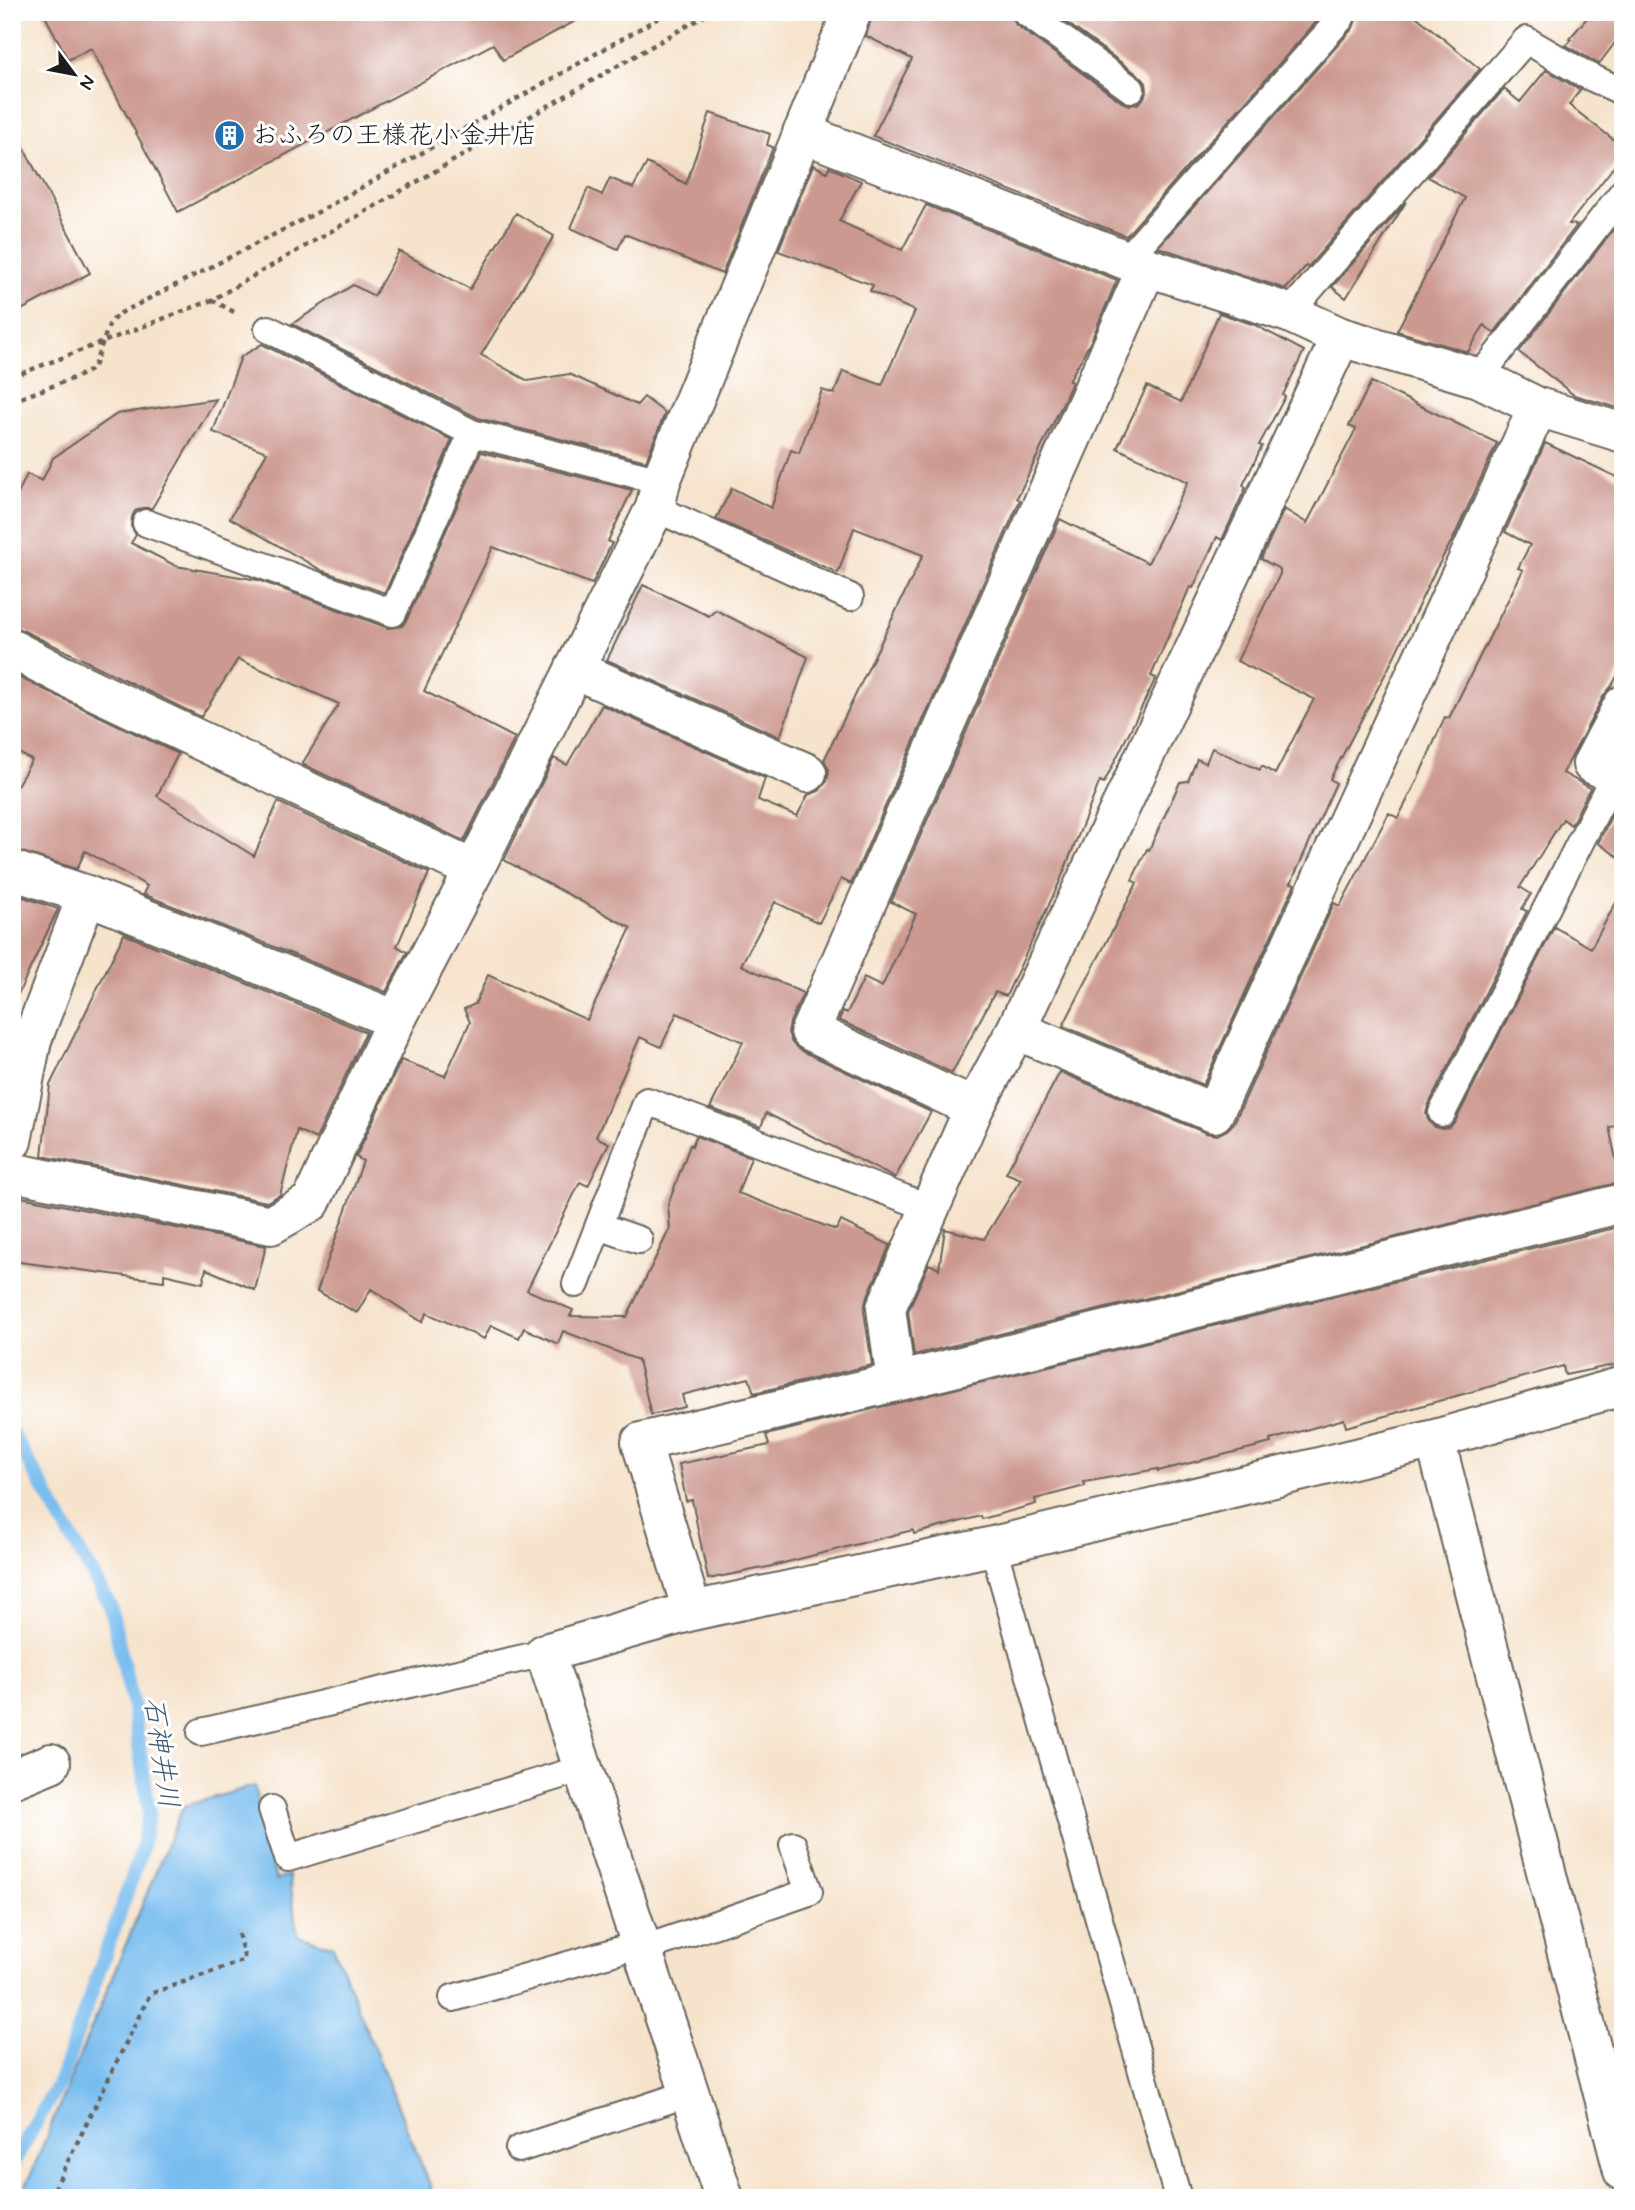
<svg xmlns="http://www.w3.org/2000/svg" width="1635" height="2210" viewBox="0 0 1635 2210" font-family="Mynerve,'Klee One',sans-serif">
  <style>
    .water { fill: #79bdef; stroke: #4a6c86; stroke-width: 2 }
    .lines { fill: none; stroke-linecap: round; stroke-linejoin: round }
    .stream { stroke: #79bdef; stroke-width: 14 }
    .building { fill: #cc9990 }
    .lane-casing { stroke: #68625a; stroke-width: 30 }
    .street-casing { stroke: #68625a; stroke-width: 42 }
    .path { stroke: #68625a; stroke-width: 4.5; stroke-dasharray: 5 5; stroke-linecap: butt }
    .lane { stroke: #fff; stroke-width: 26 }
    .street { stroke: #fff; stroke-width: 38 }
    .labels { text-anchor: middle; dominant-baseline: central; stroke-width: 6; stroke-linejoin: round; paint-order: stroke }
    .poi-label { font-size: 26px; fill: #1c1c1c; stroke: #fff; text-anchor: start }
    .water-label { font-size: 28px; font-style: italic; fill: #415c70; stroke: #fff }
  </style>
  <rect width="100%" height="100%" fill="#fff"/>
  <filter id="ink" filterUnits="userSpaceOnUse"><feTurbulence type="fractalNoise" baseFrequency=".0143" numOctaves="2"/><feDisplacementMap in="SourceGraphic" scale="14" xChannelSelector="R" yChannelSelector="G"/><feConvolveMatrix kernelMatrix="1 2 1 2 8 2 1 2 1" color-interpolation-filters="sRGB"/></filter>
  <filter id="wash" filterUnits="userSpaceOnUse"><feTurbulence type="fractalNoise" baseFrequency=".00686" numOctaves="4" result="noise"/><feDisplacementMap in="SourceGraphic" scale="28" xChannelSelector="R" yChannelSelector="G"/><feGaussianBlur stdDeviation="1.57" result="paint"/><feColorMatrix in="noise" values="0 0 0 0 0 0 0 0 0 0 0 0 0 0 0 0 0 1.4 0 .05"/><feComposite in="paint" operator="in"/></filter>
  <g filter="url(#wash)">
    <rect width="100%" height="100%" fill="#f6e3cc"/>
    <path class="water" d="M 254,1786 L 276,1880 L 289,1875 L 298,1936 L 333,1946 L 435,2198 L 21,2198 L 183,1806 Z"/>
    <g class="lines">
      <path class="stream" d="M 12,1433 L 110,1605 L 133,1706 L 149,1812 L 141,1852 L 61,2079 L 12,2165"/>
    </g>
    <g id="blocks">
      <path class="building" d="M 43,12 L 592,12 L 503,60 L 493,44 L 178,212 L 91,48 L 68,60 Z
        M 873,12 L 1010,12 L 1016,25 L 1122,102 L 1130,105 L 1137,104 L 1143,99 L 1147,91 L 1146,83 L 1141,77 L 1052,12 L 1325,12 L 1126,236 L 873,136 L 912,59 L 866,36 Z
        M 1356,12 L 1411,12 L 1480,69 L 1308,267 L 1306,266 L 1286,289 L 1158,247 L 1353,28 L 1356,20 Z
        M 1592,12 L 1623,12 L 1623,32 L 1599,64 L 1566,45 L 1571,40 L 1569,39 Z
        M 1546,70 L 1580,90 L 1569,105 L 1623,147 L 1623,155 L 1569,224 L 1577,225 L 1494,333 L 1484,325 L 1468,352 L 1397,331 L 1465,198 L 1428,177 L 1504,89 L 1520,102 Z
        M 710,113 L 770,134 L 767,145 L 773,147 L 722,274 L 625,234 L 618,249 L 571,228 L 588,188 L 602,195 L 610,178 L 633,188 L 647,163 L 686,184 Z
        M 12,126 L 90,273 L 12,315 Z
        M 813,165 L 827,172 L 829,167 L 861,181 L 839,221 L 902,250 L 926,205 L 1117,280 L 1091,341 L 1069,381 L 1072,382 L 1061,407 L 1017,498 L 1020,500 L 851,884 L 841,879 L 819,923 L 775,902 L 741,965 L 803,993 L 790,1022 L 788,1033 L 792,1043 L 800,1050 L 931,1112 L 895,1178 L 766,1113 L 761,1127 L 710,1108 L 743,1042 L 677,1013 L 661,1047 L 640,1037 L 596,1137 L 609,1143 L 588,1186 L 580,1182 L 527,1290 L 573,1310 L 570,1316 L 627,1317 L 670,1228 L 668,1205 L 690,1145 L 692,1146 L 696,1136 L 751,1157 L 738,1193 L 836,1230 L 841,1221 L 890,1245 L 866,1300 L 864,1311 L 872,1365 L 754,1393 L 749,1378 L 682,1395 L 685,1407 L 651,1415 L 638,1360 L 563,1331 L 558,1344 L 524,1328 L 519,1338 L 491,1325 L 484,1339 L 427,1313 L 422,1322 L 371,1289 L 357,1313 L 317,1291 L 363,1161 L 356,1157 L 401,1060 L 445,1076 L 470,1022 L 464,1009 L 475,1004 L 488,975 L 587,1020 L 631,928 L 504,860 L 554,758 L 567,765 L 602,705 L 765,778 L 758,800 L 797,816 L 808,795 L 819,791 L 827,781 L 829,770 L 824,760 L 923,555 L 854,528 L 838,573 L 716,519 L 732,488 L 771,508 L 791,450 L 799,453 L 822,390 L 834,394 L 843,371 L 882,385 L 915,311 L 870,291 L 873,285 L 778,251 Z
        M 1406,202 L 1346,298 L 1332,287 Z
        M 516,213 L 554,236 L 481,355 L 528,381 L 569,374 L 637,405 L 644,397 L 665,413 L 646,461 L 478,418 L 292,324 L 353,285 L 374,296 L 399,251 L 470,289 Z
        M 1613,230 L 1623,231 L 1623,397 L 1618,408 L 1574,395 L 1519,352 Z
        M 1219,313 L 1255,325 L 1304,351 L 1283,395 L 1285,397 L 1259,445 L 1262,446 L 1243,485 L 1246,487 L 1222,540 L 1217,537 L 1193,588 L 1190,587 L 1151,676 L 1156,678 L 1104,783 L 1100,781 L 1060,881 L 1006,996 L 995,992 L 952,1073 L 839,1020 L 843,1011 L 847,1013 L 864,978 L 882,987 L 916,914 L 891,902 L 1060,519 L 1148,563 L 1188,482 L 1117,448 L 1147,386 L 1181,402 Z
        M 262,344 L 452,440 L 385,593 L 323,571 L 230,518 L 267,452 L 213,432 L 241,357 Z
        M 1371,382 L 1497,443 L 1454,537 L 1435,571 L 1389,667 L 1330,779 L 1336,783 L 1291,883 L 1295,884 L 1203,1085 L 1063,1026 L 1137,883 L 1132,880 L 1147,849 L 1149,850 L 1180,782 L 1188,781 L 1197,759 L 1206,763 L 1212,748 L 1260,770 L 1262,766 L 1275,774 L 1314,699 L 1237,661 L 1280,574 L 1280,569 L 1261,559 L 1284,509 L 1307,523 L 1356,429 L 1349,426 Z
        M 216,399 L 152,508 L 143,508 L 135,511 L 132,517 L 131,526 L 136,535 L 131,543 L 176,566 L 258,580 L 388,628 L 402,626 L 407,619 L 481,452 L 632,490 L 608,541 L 612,543 L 592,584 L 493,547 L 424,691 L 515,738 L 464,841 L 302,764 L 339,704 L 238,659 L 201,717 L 22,630 L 12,627 L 12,507 L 27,474 L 42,481 L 53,458 L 117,414 Z
        M 1545,443 L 1623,480 L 1623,666 L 1611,687 L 1604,695 L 1563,773 L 1590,788 L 1571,825 L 1563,819 L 1520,887 L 1531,894 L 1522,909 L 1527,911 L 1428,1106 L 1426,1114 L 1429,1122 L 1435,1127 L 1442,1129 L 1450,1127 L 1456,1120 L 1554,927 L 1591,948 L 1623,890 L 1623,1125 L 1609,1127 L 1621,1182 L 914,1355 L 908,1311 L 929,1264 L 939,1269 L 945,1229 L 984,1239 L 1021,1179 L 1006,1173 L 1060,1072 L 1206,1133 L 1217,1135 L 1227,1130 L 1234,1123 L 1334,903 L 1340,906 L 1389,813 L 1398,818 L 1416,783 L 1445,717 L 1449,718 L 1523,570 L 1518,568 L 1530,545 L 1505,532 Z
        M 643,585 L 709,616 L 716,610 L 808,657 L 780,737 L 607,660 Z
        M 12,674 L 178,754 L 157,796 L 254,856 L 278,802 L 429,873 L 397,946 L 407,952 L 386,992 L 143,894 L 147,886 L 85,851 L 77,869 L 12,849 L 12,794 L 32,760 L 12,750 Z
        M 1617,804 L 1623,807 L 1623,860 L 1598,843 Z
        M 12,893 L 58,909 L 12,1007 Z
        M 124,934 L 366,1032 L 316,1139 L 297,1130 L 280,1195 L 267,1202 L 42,1156 L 50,1085 Z
        M 16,1196 L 266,1246 L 255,1290 L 206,1269 L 203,1283 L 164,1274 L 164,1281 L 12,1261 L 12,1216 Z
        M 1623,1226 L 1623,1363 L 1565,1375 L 1563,1366 L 1346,1427 L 1344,1419 L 1270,1440 L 1271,1443 L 1158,1471 L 1157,1469 L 1084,1482 L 1085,1486 L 1035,1499 L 1036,1504 L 982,1519 L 981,1516 L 914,1534 L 913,1530 L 768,1567 L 708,1579 L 692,1500 L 686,1501 L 679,1464 L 769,1445 L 766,1435 Z"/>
    </g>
  </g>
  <g filter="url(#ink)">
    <use href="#blocks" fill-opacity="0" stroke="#68625a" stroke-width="2"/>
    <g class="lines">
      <defs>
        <path id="lane" d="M 1025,12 L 1131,89
          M 1126,260 L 1341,18
          M 1289,313 L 1526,40 L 1586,75 L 1623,92
          M 268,329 L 472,433 L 661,481
          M 1479,378 L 1623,192
          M 655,508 L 850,597
          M 146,523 L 393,613 L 472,433
          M 1442,1113 L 1615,774
          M 599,1226 L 639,1240
          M 576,1284 L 647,1101 L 930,1208
          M 993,1546 L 1178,2198
          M 201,1732 L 545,1653
          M 272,1809 L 288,1858 L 584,1768
          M 643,1949 L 809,1892 L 793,1845
          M 453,1998 L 641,1944
          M 519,2149 L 690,2093"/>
        <path id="street" d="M 802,133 L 1126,260 L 1289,313 L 1341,337 L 1479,378 L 1538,407 L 1623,433
          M 12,649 L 64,676 L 474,870
          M 574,669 L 807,773
          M 1623,705 L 1592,764 L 1623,778
          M 12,870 L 87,895 L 32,1040 L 12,1141
          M 87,895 L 396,1020
          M 1016,1030 L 1214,1113 L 1538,407
          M 974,1108 L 810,1031 L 1147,267
          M 12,1172 L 271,1225 L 311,1202 L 396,1020 L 474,870 L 655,508 L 661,481 L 852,12
          M 896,1382 L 886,1308 L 974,1108 L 1016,1030 L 1341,337
          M 1435,1439 L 1623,2171
          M 692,1611 L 641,1442 L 896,1382 L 1623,1203
          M 12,1779 L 51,1763
          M 724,2198 L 545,1653 L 692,1611 L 993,1546 L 1435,1439 L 1623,1386"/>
      </defs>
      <use href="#lane" class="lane-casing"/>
      <use href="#street" class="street-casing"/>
      <path class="path" d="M 212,300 L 236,313
        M 12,377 L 212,300 L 711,12
        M 12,401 L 77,377 L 93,369 L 109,325 L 117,315 L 320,211 L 669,12
        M 50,2198 L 150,1994 L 245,1960 L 237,1929"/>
      <use href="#lane" class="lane"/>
      <use href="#street" class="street"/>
    </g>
  </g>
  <defs>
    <symbol id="building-disc" viewBox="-11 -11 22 22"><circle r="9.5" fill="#1f6fb2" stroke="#fff"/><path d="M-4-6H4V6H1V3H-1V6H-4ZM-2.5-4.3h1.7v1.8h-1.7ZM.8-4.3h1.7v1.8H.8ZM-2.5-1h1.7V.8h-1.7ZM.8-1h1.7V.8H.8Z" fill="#fff"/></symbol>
  </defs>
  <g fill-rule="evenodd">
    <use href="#building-disc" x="212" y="118" width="35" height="35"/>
  </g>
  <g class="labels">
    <g class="poi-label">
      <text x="252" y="136">おふろの王様花小金井店</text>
    </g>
    <g class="water-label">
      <text transform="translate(160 1753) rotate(82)">石神井川</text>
    </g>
  </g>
  <rect width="1635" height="2210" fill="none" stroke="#fff" stroke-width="42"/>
  <g transform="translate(74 74) rotate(122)" stroke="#ffffff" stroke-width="5" paint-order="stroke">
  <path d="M0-5L12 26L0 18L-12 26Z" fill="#1c1c1c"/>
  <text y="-10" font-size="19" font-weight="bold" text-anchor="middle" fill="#1c1c1c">N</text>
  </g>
</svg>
